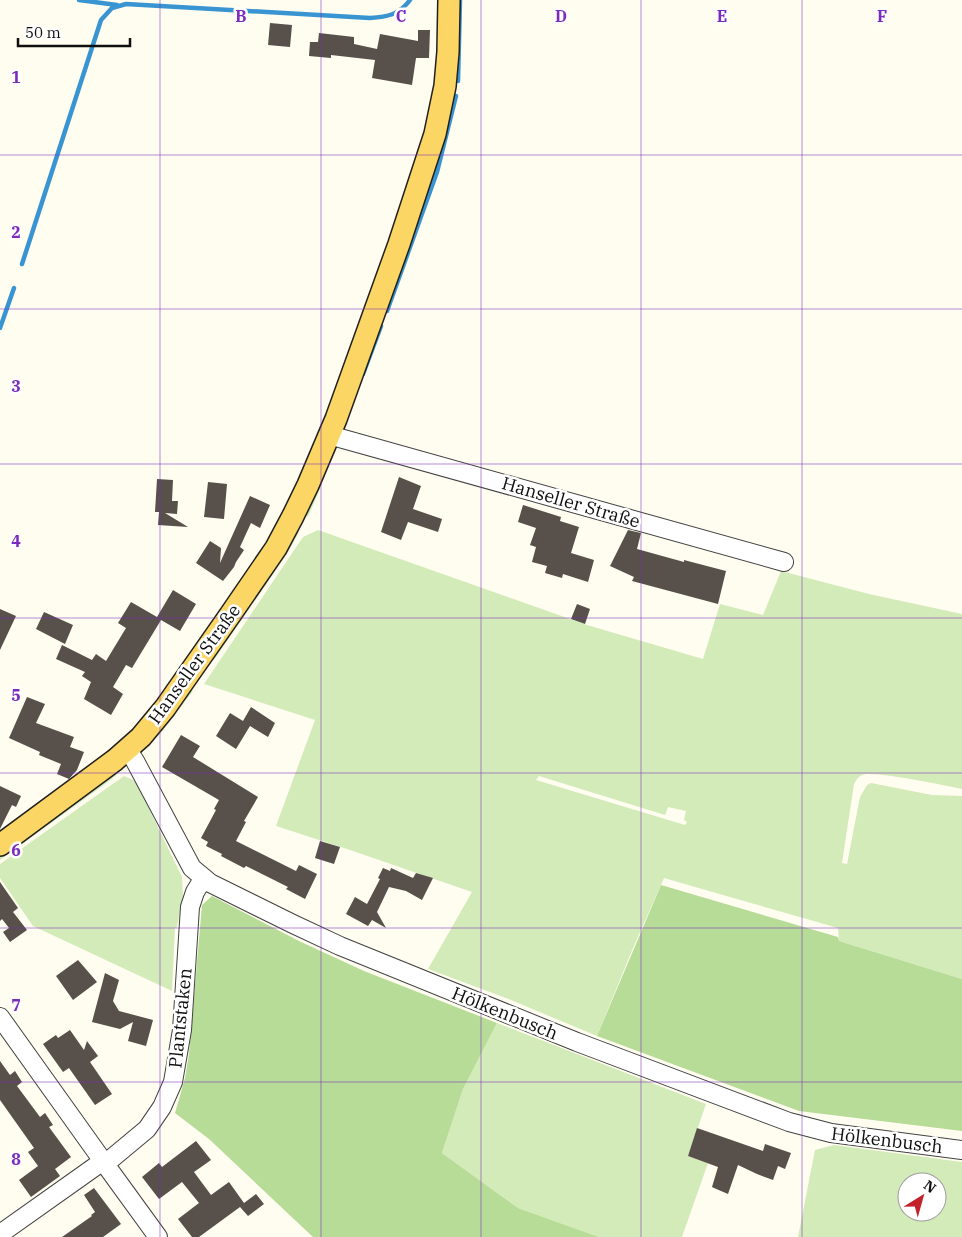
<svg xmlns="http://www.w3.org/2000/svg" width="962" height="1237" viewBox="0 0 962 1237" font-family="'IBM Plex Serif',serif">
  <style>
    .green { fill: #d3ebb9; fill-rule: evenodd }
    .forest { fill: #b7dc97 }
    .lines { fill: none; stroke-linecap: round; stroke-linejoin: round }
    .stream { stroke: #3995d1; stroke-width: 4.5 }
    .building { fill: #58504b }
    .minor-casing { stroke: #424242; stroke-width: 20 }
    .major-casing { stroke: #202020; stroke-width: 24 }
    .minor { stroke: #fff; stroke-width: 18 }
    .major { stroke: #fbd664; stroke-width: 21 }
    .grid { fill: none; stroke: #7b2cbf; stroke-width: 1; stroke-opacity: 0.55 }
    .labels { text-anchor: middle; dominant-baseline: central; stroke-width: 5; stroke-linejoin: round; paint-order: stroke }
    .street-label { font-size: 18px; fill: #0f0f0f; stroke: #fff }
    .grid-label { font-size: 16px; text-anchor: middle; font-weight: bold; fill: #7b2cbf; stroke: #fff; stroke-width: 5; stroke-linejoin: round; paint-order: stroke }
  </style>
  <rect width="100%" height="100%" fill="#fffcf0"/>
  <path class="green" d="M 318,483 L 322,484 L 308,517 L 304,513 Z
    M 318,530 L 587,625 L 703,659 L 720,604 L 763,615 L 781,571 L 869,594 L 962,614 L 962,789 C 946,786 873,770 862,775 C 858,777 856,780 854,784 L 842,863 L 847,864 L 860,797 L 867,785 L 871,783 L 932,795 L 962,796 L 962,979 L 839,941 L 838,928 L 664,878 L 633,948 L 597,1036 L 506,998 L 428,969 L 472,892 L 350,850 L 276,826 L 315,720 L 204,684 L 303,537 ZM 539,776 L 665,815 L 668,807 L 686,811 L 684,820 L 687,822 L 685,825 L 536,780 Z
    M 294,532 L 299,532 L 287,554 L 214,660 L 211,657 Z
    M 187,690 L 193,691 L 161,733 L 146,747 Z
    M 117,772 L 119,772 L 112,779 L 0,860 L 0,854 Z
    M 124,776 L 133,780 L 138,786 L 182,877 L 183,896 L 177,927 L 175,928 L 172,991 L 33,926 L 0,878 L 0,864 Z
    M 497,1023 L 706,1104 L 688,1156 L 708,1163 L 682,1237 L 599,1237 L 518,1208 L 442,1153 L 463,1089 Z
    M 834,1145 L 962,1162 L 962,1237 L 798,1237 L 815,1150 ZM 907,1182 L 937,1182 L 937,1212 L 907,1212 Z"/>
  <path class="forest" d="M 661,885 L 838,937 L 839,941 L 962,979 L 962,1131 L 799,1111 L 597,1036 Z
    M 212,896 L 301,942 L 364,971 L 497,1023 L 463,1089 L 442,1153 L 518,1208 L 599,1237 L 313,1237 L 209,1139 L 175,1113 L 185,1078 L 189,1054 L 202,905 Z"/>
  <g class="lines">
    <path class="stream" d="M 79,0 L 117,5
      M 458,81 L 460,0
      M 22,264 L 101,20 L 112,8 L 126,4 L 370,18 C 387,17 399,15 410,0
      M 387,311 L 437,172 L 456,96
      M 0,328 L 14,288
      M 363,374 L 381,326"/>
  </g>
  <path class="building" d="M 270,23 L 292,25 L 290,47 L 268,45 Z
    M 418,30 L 430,30 L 429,58 L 416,58 L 412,85 L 372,78 L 375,60 L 331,55 L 331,58 L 309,56 L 310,42 L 318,42 L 319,33 L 354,37 L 354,44 L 377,49 L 380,34 L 418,41 Z
    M 399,477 L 421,486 L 413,509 L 442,519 L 438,532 L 408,522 L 401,540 L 381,532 Z
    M 157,479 L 173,480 L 172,501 L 178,501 L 177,514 L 165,513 L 188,527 L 158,525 L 159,512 L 155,512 Z
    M 208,482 L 227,484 L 224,519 L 204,517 Z
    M 250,496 L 270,505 L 260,528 L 251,523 L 240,547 L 244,550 L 236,562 L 234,567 L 223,581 L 196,563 L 210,541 L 221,548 L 220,563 Z
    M 523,505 L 561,517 L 560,521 L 579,527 L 571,553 L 594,560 L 588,582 L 563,574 L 562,578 L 545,573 L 547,566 L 532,562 L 536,547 L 530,545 L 536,528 L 518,522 Z
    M 628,530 L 641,533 L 637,549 L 684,562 L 684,560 L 726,571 L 718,604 L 632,581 L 634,577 L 610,566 Z
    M 173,590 L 196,604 L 180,631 L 161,620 L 132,668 L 126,665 L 113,687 L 123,694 L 111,715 L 84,699 L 91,682 L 82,676 L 85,672 L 56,659 L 62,645 L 92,660 L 96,654 L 106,661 L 126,628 L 118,623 L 131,602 L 157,617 Z
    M 577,604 L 590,609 L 585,624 L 571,619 Z
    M 0,609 L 16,616 L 0,650 Z
    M 44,612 L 73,625 L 65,644 L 36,629 Z
    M 27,697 L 45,704 L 36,723 L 74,737 L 70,747 L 84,752 L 77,770 L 69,779 L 57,774 L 61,764 L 39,755 L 40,752 L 9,738 Z
    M 251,707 L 275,723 L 268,737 L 250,726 L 236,749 L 216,736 L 230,713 L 243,721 Z
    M 181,735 L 200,746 L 193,757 L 258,797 L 244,821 L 246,822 L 236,841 L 296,871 L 299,865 L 317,874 L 305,899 L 286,889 L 288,887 L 246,866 L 244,868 L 221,856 L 222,854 L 206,846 L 208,842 L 201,838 L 216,810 L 214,809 L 219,800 L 162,767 Z
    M 0,786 L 21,796 L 16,807 L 12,805 L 0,829 Z
    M 320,841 L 340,847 L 334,864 L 315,858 Z
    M 383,868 L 390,871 L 391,868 L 413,878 L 416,873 L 433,878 L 422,900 L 406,891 L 389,887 L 377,912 L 386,928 L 372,920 L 368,926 L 346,914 L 355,897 L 367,904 L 380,879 L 378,878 Z
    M 0,882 L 18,908 L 13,912 L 27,930 L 10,942 L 3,932 L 9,928 L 2,919 L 0,921 Z
    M 78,960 L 97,982 L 73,1000 L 56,976 Z
    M 105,973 L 119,980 L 113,1001 L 119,1011 L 153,1020 L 146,1046 L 128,1041 L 133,1022 L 120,1029 L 92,1022 Z
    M 70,1030 L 84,1050 L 87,1041 L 98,1056 L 90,1062 L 112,1094 L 95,1105 L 69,1068 L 63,1072 L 43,1044 L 56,1035 L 58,1038 Z
    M 0,1061 L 10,1075 L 15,1071 L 22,1082 L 17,1086 L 40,1117 L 45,1113 L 53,1125 L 49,1127 L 71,1157 L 55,1169 L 60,1176 L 31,1197 L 19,1180 L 38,1166 L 28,1152 L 34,1148 L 0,1100 Z
    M 697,1128 L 763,1151 L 765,1144 L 791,1153 L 785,1169 L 778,1166 L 773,1180 L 757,1174 L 738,1165 L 728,1194 L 714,1188 L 712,1187 L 718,1167 L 688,1156 Z
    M 196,1141 L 211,1160 L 194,1172 L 211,1195 L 229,1182 L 244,1203 L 256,1194 L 264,1204 L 248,1216 L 240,1207 L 199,1237 L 192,1237 L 178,1219 L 199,1203 L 182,1182 L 159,1199 L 142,1177 L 159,1163 L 162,1167 Z
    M 94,1188 L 121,1224 L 103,1237 L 62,1237 L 92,1216 L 91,1215 L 95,1212 L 84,1195 Z"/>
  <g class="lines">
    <defs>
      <path id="minor" d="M 329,435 L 784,562
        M 128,750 L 135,761 L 192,868 L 210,883 L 293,924 L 340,946 L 577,1042 L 789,1122 L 831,1133 L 962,1150
        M 0,1017 L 105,1164
        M 0,1234 L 103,1161
        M 158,1237 L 105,1164 L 147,1129 L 162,1107 L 173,1082 L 182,1030 L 190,907 L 195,892 L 203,879"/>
      <path id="major" d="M 0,845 L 115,760 L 141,737 L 165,708 L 230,615 L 276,548 L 293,516 L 308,485 L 336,419 L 399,244 L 435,134 L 445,86 L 448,52 L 449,0"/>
    </defs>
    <use href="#minor" class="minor-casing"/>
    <use href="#major" class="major-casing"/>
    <use href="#minor" class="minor"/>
    <use href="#major" class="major"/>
  </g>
  <path class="grid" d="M 160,0 L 160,1237M 321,0 L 321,1237M 481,0 L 481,1237M 641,0 L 641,1237M 802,0 L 802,1237M 0,155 L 962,155M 0,309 L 962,309M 0,464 L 962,464M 0,618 L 962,618M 0,773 L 962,773M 0,928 L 962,928M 0,1082 L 962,1082"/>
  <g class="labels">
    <g class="street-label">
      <text transform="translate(571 502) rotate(16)">Hanseller Straße</text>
      <text transform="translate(194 664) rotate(-54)">Hanseller Straße</text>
      <text transform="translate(505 1013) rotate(22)">Hölkenbusch</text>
      <text transform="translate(180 1018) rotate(-84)">Plantstaken</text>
      <text transform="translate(887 1140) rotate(7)">Hölkenbusch</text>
    </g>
  </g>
  <g class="grid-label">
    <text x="241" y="22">B</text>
    <text x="401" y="22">C</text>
    <text x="561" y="22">D</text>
    <text x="722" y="22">E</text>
    <text x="882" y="22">F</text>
    <text x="16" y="83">1</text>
    <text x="16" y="238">2</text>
    <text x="16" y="392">3</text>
    <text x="16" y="547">4</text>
    <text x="16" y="701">5</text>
    <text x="16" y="856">6</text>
    <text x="16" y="1011">7</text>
    <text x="16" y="1165">8</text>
  </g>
  <g transform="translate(922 1197) rotate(37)"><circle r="24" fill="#ffffff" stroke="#9f9f9f"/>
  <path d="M0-4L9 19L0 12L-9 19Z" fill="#c3222b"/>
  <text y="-8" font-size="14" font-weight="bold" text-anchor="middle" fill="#0f0f0f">N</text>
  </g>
  <path d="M18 38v8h112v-8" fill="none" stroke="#0f0f0f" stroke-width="2.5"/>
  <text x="25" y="38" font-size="15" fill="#0f0f0f" stroke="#ffffff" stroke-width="4" paint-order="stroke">50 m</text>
</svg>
